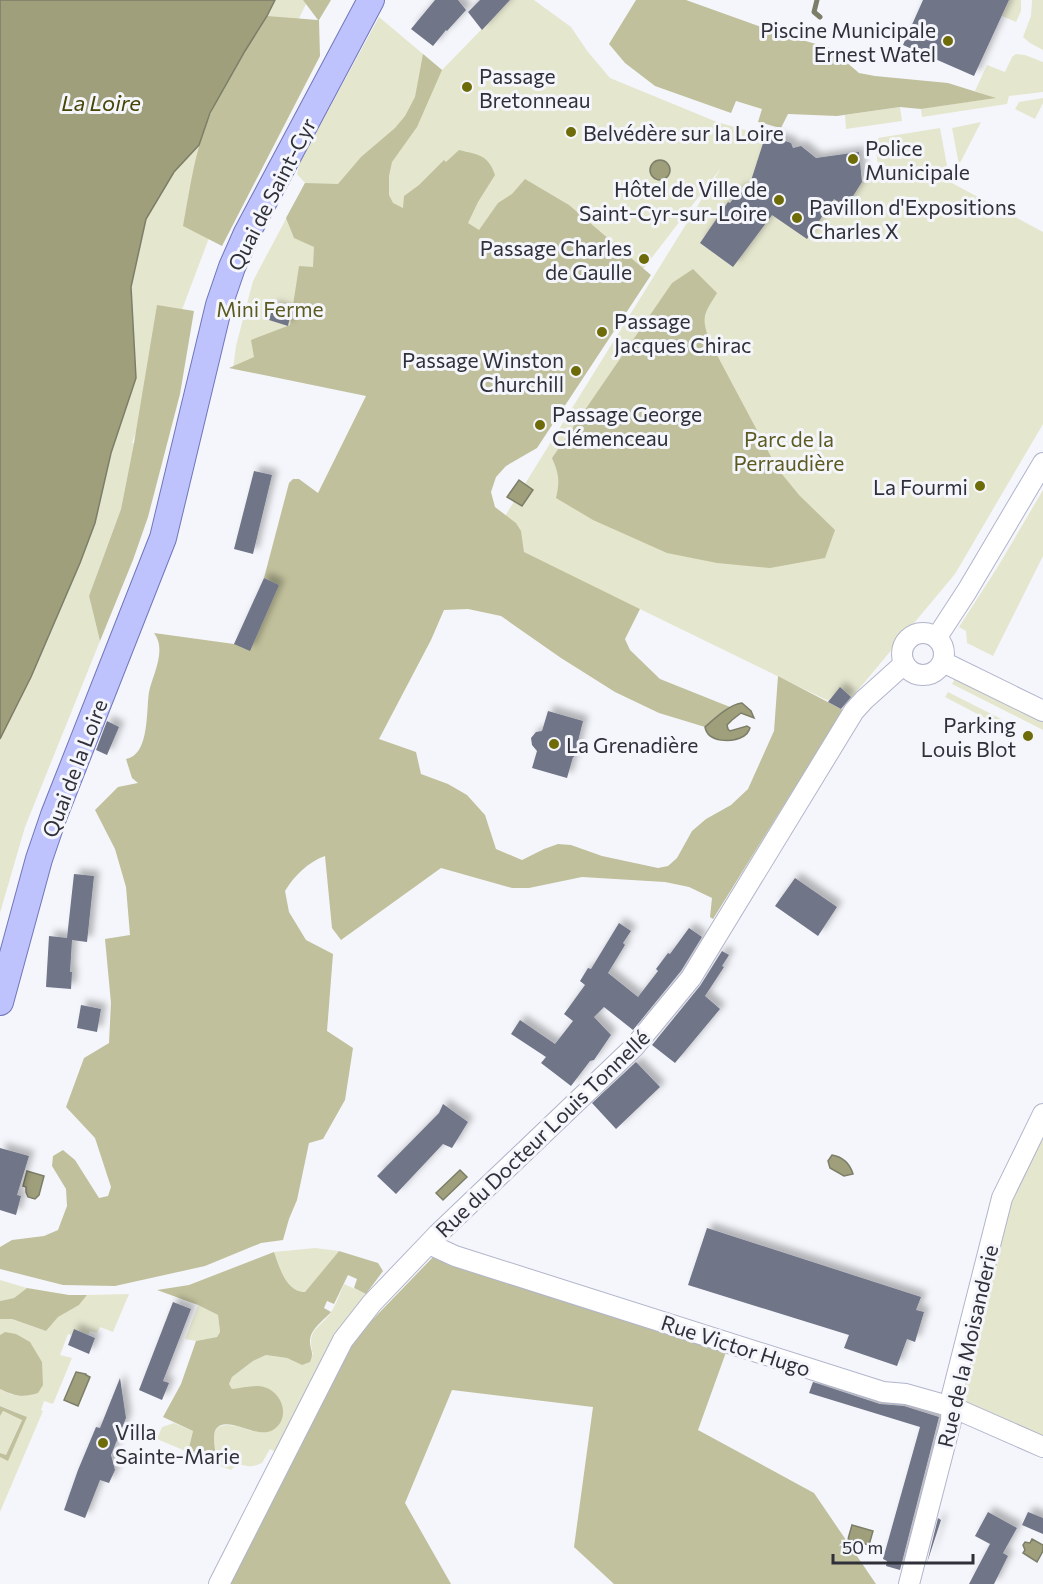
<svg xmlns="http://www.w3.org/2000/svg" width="1043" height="1584" viewBox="0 0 1043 1584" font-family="Commissioner,sans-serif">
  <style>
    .green { fill: #e5e6ce }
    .forest { fill: #c0c09c }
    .water { fill: #9f9f7c; stroke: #7d7e68; stroke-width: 1.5 }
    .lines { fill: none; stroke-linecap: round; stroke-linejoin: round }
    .stream { stroke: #7d7e68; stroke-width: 5 }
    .building { fill: #707488; filter: url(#shadow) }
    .minor-casing { stroke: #b1b5cb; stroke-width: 22 }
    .major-casing { stroke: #7076b8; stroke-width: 28 }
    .minor { stroke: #fff; stroke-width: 20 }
    .major { stroke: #bec3fe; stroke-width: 26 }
    .poi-dot { fill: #6e6b09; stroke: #f5f6fb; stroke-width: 2 }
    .labels { text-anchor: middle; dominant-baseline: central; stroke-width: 6; stroke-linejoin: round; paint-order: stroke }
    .poi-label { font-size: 21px; fill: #2f3039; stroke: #f5f6fb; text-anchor: start }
    .street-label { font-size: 21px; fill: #2f3039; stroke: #f5f6fb }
    .park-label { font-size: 21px; fill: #5b5a20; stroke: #f5f6fb }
    .water-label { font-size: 22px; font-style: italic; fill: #464505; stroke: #f5f6fb }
  </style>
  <defs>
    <filter id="shadow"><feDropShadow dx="5.5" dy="-5.5" stdDeviation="3" flood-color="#0004"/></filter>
  </defs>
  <rect width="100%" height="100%" fill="#f5f6fb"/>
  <path class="green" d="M 0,0 L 308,0 L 266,86 L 132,443 L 134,443 L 121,509 L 89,596 L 100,641 L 25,827 L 0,913 Z
    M 510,0 L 534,0 L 571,27 L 588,52 L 610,78 L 717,122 L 763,135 L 861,182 L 880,179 L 875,144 L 879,143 L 878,138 L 940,128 L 950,182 L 1043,232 L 1043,424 L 955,574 L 843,708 L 492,537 L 721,168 L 420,558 L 378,395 L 233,369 L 236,346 L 253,281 L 305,183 L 297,174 L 300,162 L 379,17 L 442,70 Z
    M 1009,0 L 1021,0 L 1021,11 L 1016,22 L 1002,16 Z
    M 1032,0 L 1043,0 L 1043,50 L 1030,43 L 1023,37 L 1031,16 Z
    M 1016,54 L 1025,55 L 1043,62 L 1043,92 L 1009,96 L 1007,104 L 922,117 L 921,109 L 994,98 L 975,91 L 987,65 L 1005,72 L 1012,57 Z
    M 1043,98 L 1043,103 L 1035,119 L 1015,109 L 1019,102 Z
    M 900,107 L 902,121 L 846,129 L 845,115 Z
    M 981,122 L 959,165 L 952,128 Z
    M 1043,490 L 1043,556 L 993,656 L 967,643 L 966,631 L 959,627 L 997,568 Z
    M 956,677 L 1043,722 L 1043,730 L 952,684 Z
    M 948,692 L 1011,724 L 1008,730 L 945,697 Z
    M 1043,1134 L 1043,1439 L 961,1404 L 1013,1197 Z
    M 315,1248 L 339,1251 L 305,1292 C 286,1292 279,1266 274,1252 Z
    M 0,1280 L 27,1288 L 14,1298 L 0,1301 Z
    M 344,1284 L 366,1294 L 334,1336 L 297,1408 L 276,1452 L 270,1449 L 262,1463 C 257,1465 253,1467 248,1466 C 240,1465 238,1463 231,1470 L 217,1465 C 217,1457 215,1449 214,1441 C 212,1417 238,1426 251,1431 L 264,1387 L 232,1389 L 229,1384 L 232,1377 L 253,1361 L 266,1355 L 287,1358 L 302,1365 L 313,1354 C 306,1331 317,1330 330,1314 C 336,1305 340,1293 344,1284 Z
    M 129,1294 L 113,1332 L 100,1327 L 97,1333 L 90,1331 L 88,1335 L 74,1329 L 72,1335 L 68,1334 L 60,1355 L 72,1358 L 53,1404 L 44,1401 L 41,1410 L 43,1411 L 0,1512 L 0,1457 L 8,1460 L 27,1417 L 1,1406 L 0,1407 L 0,1389 L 13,1395 L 5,1332 L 0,1335 L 0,1319 L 12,1319 L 46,1331 L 58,1316 L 79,1305 L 87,1295 Z
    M 198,1305 L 218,1315 L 220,1332 L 217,1337 L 196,1341 L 185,1339 Z
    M 2,1411 L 22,1419 L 6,1455 L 0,1453 L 0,1416 Z
    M 174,1423 L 193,1431 L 188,1452 L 157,1439 L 162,1427 Z"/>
  <path class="forest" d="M 303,0 L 331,0 L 319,20 L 320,56 L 222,246 L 183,226 C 190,189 195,148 211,113 C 226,79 247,47 267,16 L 318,20 Z
    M 636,0 L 686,0 L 781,34 L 830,48 L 859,73 L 875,76 L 948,83 L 996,98 L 921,109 L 900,107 L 837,116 L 788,114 L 781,128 L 758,122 L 762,109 L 736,101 L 731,113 L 655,86 L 625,63 L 609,44 Z
    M 423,54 L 442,70 L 417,127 L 392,162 L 389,176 L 389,195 L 393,203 L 403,208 L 404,196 L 419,185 L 444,160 L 446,162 L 459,150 C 478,155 488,154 495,175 L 478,202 L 468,223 L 479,230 L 498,203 L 512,194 L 525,179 L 569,205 L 651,275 L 537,448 L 506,466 L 496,477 L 491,492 L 495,507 L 516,523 L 521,531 L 524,552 L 640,609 L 625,639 L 630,650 L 660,679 L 730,707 L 705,727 L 659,713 L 615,692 L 561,658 L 501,616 L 468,609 L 444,610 L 431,640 L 379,739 L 416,752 L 421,774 L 448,784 L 467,795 L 485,815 L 496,849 L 522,860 L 544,849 L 558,844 L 571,845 L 602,856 L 658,868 L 668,866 L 677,858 L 692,831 L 706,819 L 731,805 L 748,789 L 774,731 L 778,676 L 843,710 L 713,919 L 710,917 L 712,898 L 689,887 L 665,882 L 582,877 L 529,888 L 512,888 L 441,868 L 341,940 L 332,928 L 325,856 C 308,862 294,876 285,891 L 289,912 L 306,940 L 333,954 L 327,1031 L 353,1048 L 345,1100 L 323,1139 L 309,1143 L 297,1200 L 289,1219 L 283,1240 L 261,1243 L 205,1266 L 115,1286 L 63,1285 L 0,1269 L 0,1247 L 12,1240 L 44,1236 L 58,1230 L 67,1206 L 66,1189 L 52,1166 L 53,1156 L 63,1150 L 75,1160 L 99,1198 L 108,1196 L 111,1187 L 95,1138 L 66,1107 L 84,1058 L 109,1043 L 111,1003 L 105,939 L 130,935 L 126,887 L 115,849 L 95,810 L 118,787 L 138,783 L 132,778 L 126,759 C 150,755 146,710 149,692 C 153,674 167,650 154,633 L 234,644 L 278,585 L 264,578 L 289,483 L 293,479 L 299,479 L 318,493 L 366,396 L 229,368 L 254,357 L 251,340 L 290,325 L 299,266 L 313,267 L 314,247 L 294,238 L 286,218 L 305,183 L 338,184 L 361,157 L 395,128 L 405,116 L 415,97 Z
    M 693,269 L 717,293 C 704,314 701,316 709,340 L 777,468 L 799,495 L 835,530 L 825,558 L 770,568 L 717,563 L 667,553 L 593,520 L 556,498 C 560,481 559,474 552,458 L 672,283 Z
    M 157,305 L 194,311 L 180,394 L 148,517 L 133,560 L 100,641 L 89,596 L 121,509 L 134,443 Z
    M 339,1251 L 378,1263 L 383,1271 L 366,1294 L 354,1288 L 357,1279 L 348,1275 L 334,1304 L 327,1301 L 324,1308 L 331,1312 C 323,1321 309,1330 310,1343 C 311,1352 314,1352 310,1362 L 302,1365 L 287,1358 L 266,1355 L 253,1361 L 232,1377 L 229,1384 L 232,1389 C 242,1388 255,1384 264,1387 C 283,1392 291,1419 273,1430 C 257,1440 227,1414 216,1429 C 211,1437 217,1455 217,1465 L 188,1452 L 193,1431 L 163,1417 L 181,1384 L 196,1341 L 217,1337 L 220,1332 L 218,1315 L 198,1305 L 157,1290 L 189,1285 L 274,1252 C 279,1266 286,1292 305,1292 Z
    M 435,1255 L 729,1344 L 698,1430 L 814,1493 L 876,1584 L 614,1584 L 574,1547 L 593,1407 L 452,1390 L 405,1503 L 451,1584 L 225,1584 L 348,1345 Z
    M 27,1288 L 69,1295 L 87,1295 L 79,1305 L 58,1317 L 46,1331 L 12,1319 L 0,1319 L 0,1301 L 14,1298 Z
    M 5,1332 L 16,1334 L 30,1342 L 42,1362 L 43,1385 L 38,1393 C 22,1398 15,1396 0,1389 L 0,1335 Z
    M 0,1406 L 27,1417 L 8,1461 L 0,1457 L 0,1453 L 6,1455 L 22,1420 L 3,1411 L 0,1416 Z"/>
  <path class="water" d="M 0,0 L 275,0 L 267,16 L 245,51 L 210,113 L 199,145 L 174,172 L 146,219 L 131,287 L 136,378 L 111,453 L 95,523 L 80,563 L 31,677 L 0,739 Z
    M650 170a10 10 0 1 1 20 0a10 10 0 1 1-20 0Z
    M 519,480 L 533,490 L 522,506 L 507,497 Z
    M 742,703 L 751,711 L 754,718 L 741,713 L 732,720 L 727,725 L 728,729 L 730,731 L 747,726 L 750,728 C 748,732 748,734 744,736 C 732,743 708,743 705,727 C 714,719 730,704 742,703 Z
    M 832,1155 C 843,1157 850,1164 853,1174 L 844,1176 L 830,1168 L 828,1161 Z
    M 460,1170 L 467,1177 L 443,1200 L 436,1193 Z
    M 27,1171 L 44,1176 L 39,1195 L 35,1199 L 28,1197 L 26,1192 L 26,1187 L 23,1186 Z
    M 76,1372 L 86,1374 L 86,1375 L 90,1377 L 78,1406 L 64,1400 Z
    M 852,1525 L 873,1531 L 869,1545 L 848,1539 Z
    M 1032,1539 L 1043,1545 L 1043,1551 L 1037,1562 L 1023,1553 L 1025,1550 L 1023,1545 L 1025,1542 L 1030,1543 Z"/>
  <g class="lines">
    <path class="stream" d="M 817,0 L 814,12 L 820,17"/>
  </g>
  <path class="building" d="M 435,0 L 458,0 L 466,10 L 447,31 L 446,30 L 433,46 L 411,29 Z
    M 480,0 L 510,0 L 482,30 L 468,12 Z
    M 923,0 L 1009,0 L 974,76 L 903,45 Z
    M 766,134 L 791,143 L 793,148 L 801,146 L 816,158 L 859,152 L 862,182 L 846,207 L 834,199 L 807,239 L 772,215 L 733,267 L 700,243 L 728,202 L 730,203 L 741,188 L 747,193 Z
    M 273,306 L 291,312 L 288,326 L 269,320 Z
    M 254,471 L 272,475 L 253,554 L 234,549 Z
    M 264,578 L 279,585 L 250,651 L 234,644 Z
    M 840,687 L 851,697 L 841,709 L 828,702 Z
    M 548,711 L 583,721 L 574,757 L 573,757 L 567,778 L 532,768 L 537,751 L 532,745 L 531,738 L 536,732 L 542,731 Z
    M 107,721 L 119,727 L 107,755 L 96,750 Z
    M 74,874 L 94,876 L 87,942 L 72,940 L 70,972 L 72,972 L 71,989 L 46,987 L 49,936 L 67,938 Z
    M 795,878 L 837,907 L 818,936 L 775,906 Z
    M 619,923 L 631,931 L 623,943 L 625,945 L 608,973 L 638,997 L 658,971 L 656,969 L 668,953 L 670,954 L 689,928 L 702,937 L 681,971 L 633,1030 L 604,1007 L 594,1017 L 611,1035 L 594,1060 L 590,1061 L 571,1086 L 541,1063 L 546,1057 L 511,1034 L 520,1020 L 555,1044 L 573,1021 L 564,1014 L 585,985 L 580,981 L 588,968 L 591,969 Z
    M 722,951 L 729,955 L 722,966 L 724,967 L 705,996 L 720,1009 L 675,1063 L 652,1045 L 700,986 Z
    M 81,1005 L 101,1009 L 97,1032 L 77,1028 Z
    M 636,1062 L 660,1087 L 616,1129 L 592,1103 Z
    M 443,1104 L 468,1122 L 452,1148 L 443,1144 L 396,1194 L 377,1176 L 439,1113 Z
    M 0,1148 L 29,1156 L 17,1195 L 21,1196 L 16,1215 L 0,1210 Z
    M 707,1228 L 921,1297 L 916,1310 L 924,1312 L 915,1342 L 907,1339 L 897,1366 L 844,1348 L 849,1335 L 688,1285 Z
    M 173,1302 L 191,1309 L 163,1381 L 169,1383 L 162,1400 L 139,1390 Z
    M 74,1329 L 95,1338 L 89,1354 L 68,1345 Z
    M 120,1378 L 126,1418 L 111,1455 L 115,1470 L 109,1483 L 100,1480 L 85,1518 L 64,1510 L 78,1470 L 96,1427 L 100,1428 Z
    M 813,1382 L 880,1404 L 904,1406 L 939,1417 L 900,1570 L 886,1566 L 887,1561 L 883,1559 L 920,1427 L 809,1393 Z
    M 988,1512 L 1017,1528 L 1003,1553 L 1008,1556 L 994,1584 L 969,1584 L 990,1544 L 975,1536 Z
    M 1028,1512 L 1043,1518 L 1043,1534 L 1022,1525 Z
    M 938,1518 L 941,1520 L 927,1563 Z"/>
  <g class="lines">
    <defs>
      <path id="minor" d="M902 654a21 21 0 1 1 42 0a21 21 0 1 1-42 0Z
        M 937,637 L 967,591 L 1043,463
        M 943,662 L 1043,711
        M 429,1244 L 455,1256 L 883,1392 L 906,1394 L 952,1407 L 1043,1447
        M 219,1584 L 343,1340 L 372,1303 L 438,1234 L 635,1046 L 691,978 L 854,711 L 864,700 L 904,664
        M 909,1584 L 951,1421 L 952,1395 L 1002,1198 L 1043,1114"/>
      <path id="major" d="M 0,1002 L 39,859 L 54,815 L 163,538 L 219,305 L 232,267 L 247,233 L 371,0"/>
    </defs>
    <use href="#minor" class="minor-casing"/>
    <use href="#major" class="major-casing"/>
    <use href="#minor" class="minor"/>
    <use href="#major" class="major"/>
  </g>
  <g class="poi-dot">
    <circle cx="948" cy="41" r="6"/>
    <circle cx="467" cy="87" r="6"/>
    <circle cx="571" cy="132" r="6"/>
    <circle cx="853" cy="159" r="6"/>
    <circle cx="779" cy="200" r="6"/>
    <circle cx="797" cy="218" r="6"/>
    <circle cx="644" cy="259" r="6"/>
    <circle cx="602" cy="332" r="6"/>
    <circle cx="576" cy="371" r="6"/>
    <circle cx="540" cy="425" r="6"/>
    <circle cx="980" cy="486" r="6"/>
    <circle cx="1028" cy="736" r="6"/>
    <circle cx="554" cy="744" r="6"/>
    <circle cx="103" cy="1443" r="6"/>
  </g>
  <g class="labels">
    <g class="poi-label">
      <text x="936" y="29" text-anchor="end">Piscine Municipale<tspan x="936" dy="24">Ernest Watel</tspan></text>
      <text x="479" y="75">Passage<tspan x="479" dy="24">Bretonneau</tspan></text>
      <text x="583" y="132">Belvédère sur la Loire</text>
      <text x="865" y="147">Police<tspan x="865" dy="24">Municipale</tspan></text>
      <text x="767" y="188" text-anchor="end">Hôtel de Ville de<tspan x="767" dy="24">Saint-Cyr-sur-Loire</tspan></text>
      <text x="809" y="206">Pavillon d'Expositions<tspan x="809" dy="24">Charles X</tspan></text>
      <text x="632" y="247" text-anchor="end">Passage Charles<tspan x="632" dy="24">de Gaulle</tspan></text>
      <text x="614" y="320">Passage<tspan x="614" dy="24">Jacques Chirac</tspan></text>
      <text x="564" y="359" text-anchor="end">Passage Winston<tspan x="564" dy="24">Churchill</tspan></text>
      <text x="552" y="413">Passage George<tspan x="552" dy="24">Clémenceau</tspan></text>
      <text x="968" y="486" text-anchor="end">La Fourmi</text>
      <text x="1016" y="724" text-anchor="end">Parking<tspan x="1016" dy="24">Louis Blot</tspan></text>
      <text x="566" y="744">La Grenadière</text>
      <text x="115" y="1431">Villa<tspan x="115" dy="24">Sainte-Marie</tspan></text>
    </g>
    <g class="street-label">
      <text transform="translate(271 194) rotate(-63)">Quai de Saint-Cyr</text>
      <text transform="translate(74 768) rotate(-69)">Quai de la Loire</text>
      <text transform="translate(542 1133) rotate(-44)">Rue du Docteur Louis Tonnellé</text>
      <text transform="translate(736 1345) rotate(18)">Rue Victor Hugo</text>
      <text transform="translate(967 1346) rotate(-77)">Rue de la Moisanderie</text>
    </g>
    <g class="park-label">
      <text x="270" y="308">Mini Ferme</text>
      <text x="789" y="438">Parc de la<tspan x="789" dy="24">Perraudière</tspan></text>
    </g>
    <g class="water-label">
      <text x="101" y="102">La Loire</text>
    </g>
  </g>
  <path d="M833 1554v9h140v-9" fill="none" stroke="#2f3039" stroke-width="3"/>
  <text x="842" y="1554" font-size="18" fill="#2f3039" stroke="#f5f6fb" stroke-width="4.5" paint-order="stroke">50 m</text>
</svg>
